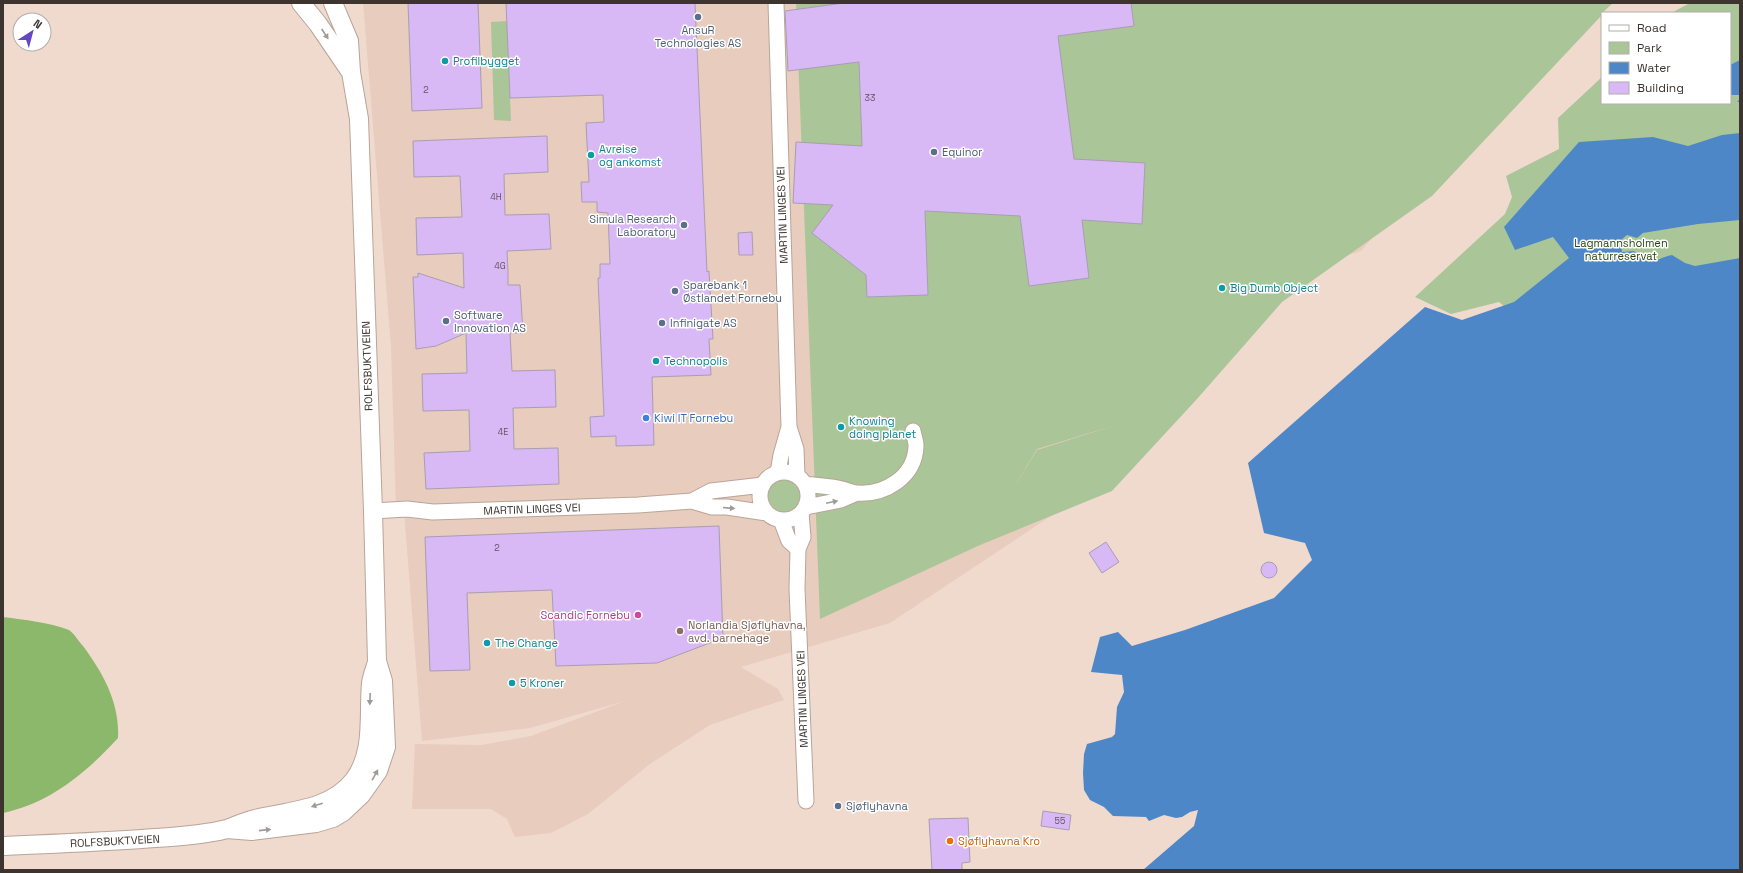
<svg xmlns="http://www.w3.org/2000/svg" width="1743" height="873" viewBox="0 0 1743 873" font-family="'Space Grotesk',sans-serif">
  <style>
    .built { fill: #e8ccbd }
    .green { fill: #aac698; fill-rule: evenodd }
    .forest { fill: #8bb86b }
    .water { fill: #4e87c7 }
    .building { fill: #d9b8f6; stroke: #a89eb1 }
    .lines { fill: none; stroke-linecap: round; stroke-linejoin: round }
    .minor-casing { stroke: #b9a499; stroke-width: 17 }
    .tertiary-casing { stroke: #b9a499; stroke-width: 20 }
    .minor { stroke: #fff; stroke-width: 15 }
    .tertiary { stroke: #fff; stroke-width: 18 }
    .oneway { fill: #9e9a97 }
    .service-dot { fill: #5c6f8a; stroke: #fff; stroke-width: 1.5 }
    .culture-dot { fill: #0f9aa8; stroke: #fff; stroke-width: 1.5 }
    .shop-dot { fill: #3f7fe0; stroke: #fff; stroke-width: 1.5 }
    .hotel-dot { fill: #d1479c; stroke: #fff; stroke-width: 1.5 }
    .education-dot { fill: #8d6e63; stroke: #fff; stroke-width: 1.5 }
    .food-dot { fill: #e8710a; stroke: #fff; stroke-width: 1.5 }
    .labels { text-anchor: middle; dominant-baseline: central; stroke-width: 3; stroke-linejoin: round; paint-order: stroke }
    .number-label { font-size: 9px; fill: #645561 }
    .service-label { font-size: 11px; fill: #4e5e75; stroke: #fff; text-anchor: start }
    .culture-label { font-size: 11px; fill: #0d838f; stroke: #fff; text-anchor: start }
    .street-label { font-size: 11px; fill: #3d342f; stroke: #fff }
    .park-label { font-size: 11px; fill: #28450e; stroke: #fff }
    .shop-label { font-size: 11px; fill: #366cbe; stroke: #fff; text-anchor: start }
    .hotel-label { font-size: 11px; fill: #b23c85; stroke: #fff; text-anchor: end }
    .education-label { font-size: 11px; fill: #785e54; stroke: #fff; text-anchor: start }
    .food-label { font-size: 11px; fill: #c56008; stroke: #fff; text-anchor: start }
  </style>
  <rect width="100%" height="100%" fill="#f0dace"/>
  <path class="built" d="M 363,3 L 1573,3 L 1361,251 L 1287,274 L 1075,500 L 890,623 L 741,667 L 778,689 L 784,700 L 753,710 L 710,725 L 650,764 L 588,814 L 551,833 L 515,837 L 507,819 L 491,809 L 412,809 L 415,744 L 482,745 L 531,736 L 625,701 L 530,728 L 422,741 L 404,511 L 396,510 L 391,347 Z"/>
  <path class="green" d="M 796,3 L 1613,3 L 1602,13 L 1602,15 L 1432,196 L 1282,302 L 1197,399 L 1112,491 L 980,545 L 820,619 ZM 1119,424 L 1037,450 L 1012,491 L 1037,449 Z
    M 1690,3 L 1740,3 L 1740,386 L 1536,333 L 1499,302 L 1451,314 L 1415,297 L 1505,214 L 1512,197 L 1506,176 L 1559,149 L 1558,118 L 1602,77 L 1602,103 L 1730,103 L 1730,13 L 1671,13 Z
    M 507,21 L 511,121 L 494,120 L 491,22 Z
    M768 495a17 17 0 1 1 34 0a17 17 0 1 1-34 0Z"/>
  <path class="forest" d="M 3,617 C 25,620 48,622 69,630 C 74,633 79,642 83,646 C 103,673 120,703 118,738 C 86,773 50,803 3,813 Z"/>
  <path class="water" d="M 1740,60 L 1740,102 L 1737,102 L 1740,99 L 1740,95 L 1730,95 L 1730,65 Z
    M 1740,133 L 1740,220 L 1698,224 L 1643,233 L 1637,238 L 1627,235 L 1621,240 L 1622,252 L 1634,251 C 1648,270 1656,258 1672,255 L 1685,263 L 1695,266 L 1740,258 L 1740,870 L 1143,870 L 1194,826 L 1198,810 L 1190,812 L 1182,817 L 1176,818 L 1164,815 L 1149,821 L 1146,817 L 1113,816 L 1104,807 L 1090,800 L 1084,790 L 1083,773 L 1084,754 L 1087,744 L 1112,737 L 1115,734 L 1117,707 L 1124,692 L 1122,675 L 1091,672 L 1100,637 L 1118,632 L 1132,646 L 1185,630 L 1274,598 L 1312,560 L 1305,543 L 1264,533 L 1248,463 L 1425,307 L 1462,320 L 1514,302 L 1569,258 L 1553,237 L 1515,250 L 1504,227 L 1579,142 L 1653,137 L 1688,146 L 1722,135 Z"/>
  <path class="building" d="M 408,3 L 478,3 L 482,108 L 412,111 Z
    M 506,3 L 695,3 L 707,272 L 709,271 L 713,339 L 709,339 L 711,375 L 652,377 L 654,445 L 616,446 L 616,436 L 591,437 L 590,417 L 604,416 L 598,278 L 600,278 L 600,264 L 610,264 L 608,213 L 597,212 L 597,202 L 582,202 L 581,182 L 589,182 L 586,123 L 604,122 L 603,95 L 510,98 Z
    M 844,3 L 1131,3 L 1134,26 L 1058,36 L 1074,159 L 1145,163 L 1142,224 L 1082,220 L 1089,278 L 1029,286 L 1020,216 L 925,211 L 928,295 L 867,297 L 866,275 L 812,233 L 833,205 L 793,203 L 796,142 L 862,146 L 859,62 L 788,71 L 785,11 Z
    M 547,136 L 548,172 L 504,174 L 505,215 L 549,214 L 551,249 L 507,251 L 508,271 L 508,285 L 520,285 L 523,333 L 510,333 L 512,371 L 555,370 L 556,407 L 513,408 L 514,449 L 558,448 L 559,484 L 426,489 L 424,453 L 470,451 L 469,410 L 423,411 L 422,374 L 467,373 L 466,333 L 436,346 L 416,349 L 413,277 L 418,277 L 418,273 L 464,288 L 463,253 L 417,255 L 416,218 L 462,217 L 460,176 L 414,177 L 413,141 Z
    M 752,232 L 753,255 L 739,255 L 738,233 Z
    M 719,526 L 723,638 L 657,663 L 556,666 L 552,590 L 467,593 L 470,670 L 430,671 L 425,537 Z
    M 1106,542 L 1119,562 L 1102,573 L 1089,553 Z
    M1261 570a8 8 0 1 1 16 0a8 8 0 1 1-16 0Z
    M 1043,811 L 1071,815 L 1069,830 L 1041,826 Z
    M 968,818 L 970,862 L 962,863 L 962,870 L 932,870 L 929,819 Z"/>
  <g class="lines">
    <defs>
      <path id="minor" d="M 776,3 L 789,427 L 781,455 L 778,473
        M 789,427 L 796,449 L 797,476
        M760 496a24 24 0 1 1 48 0a24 24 0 1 1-48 0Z
        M 805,484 C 817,486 830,486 842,489 C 847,490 852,493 857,493 C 885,495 915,477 916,446 C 916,441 914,436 913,431
        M 692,501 L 711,491 L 763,485
        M 806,507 L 841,500 L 857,493
        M 373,511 L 407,509 L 433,512 L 638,505 L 692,501 L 712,507 L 727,507 L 767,513
        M 801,513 L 803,537 L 798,549 L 797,589 L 806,801
        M 781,520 L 789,541 L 798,549"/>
      <path id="tertiary" d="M 301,3 L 318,24 L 350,71
        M 227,829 L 252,831 L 316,823 L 333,818 L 343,812 L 361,795 L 378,771 L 386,747 L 383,681 L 377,661 L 373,511 L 359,119 L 351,72 L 349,41 L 333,3
        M 3,846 C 49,844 96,842 142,839 C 169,837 200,836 227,829 C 236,826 245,821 255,819 C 289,811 331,810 354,780 C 375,752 368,715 371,683 C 372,676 375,669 377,662"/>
    </defs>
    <use href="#minor" class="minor-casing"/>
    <use href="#tertiary" class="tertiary-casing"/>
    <use href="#minor" class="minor"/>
    <use href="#tertiary" class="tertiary"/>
  </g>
  <defs><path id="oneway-solid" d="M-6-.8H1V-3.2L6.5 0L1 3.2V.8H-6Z"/></defs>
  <g class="oneway">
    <use href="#oneway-solid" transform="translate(325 34) rotate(57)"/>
    <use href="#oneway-solid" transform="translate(832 502) rotate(-12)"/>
    <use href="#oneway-solid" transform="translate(729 508) rotate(5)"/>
    <use href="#oneway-solid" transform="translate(370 699) rotate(92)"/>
    <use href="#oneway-solid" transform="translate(375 775) rotate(-61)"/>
    <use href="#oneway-solid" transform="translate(317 805) rotate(163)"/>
    <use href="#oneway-solid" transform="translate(265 830) rotate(-6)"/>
  </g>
  <g class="service-dot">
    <circle cx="698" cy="17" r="4"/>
    <circle cx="934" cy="152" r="4"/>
    <circle cx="684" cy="225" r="4"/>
    <circle cx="675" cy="291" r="4"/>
    <circle cx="446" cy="321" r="4"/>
    <circle cx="662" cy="323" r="4"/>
    <circle cx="838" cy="806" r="4"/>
  </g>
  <g class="culture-dot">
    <circle cx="445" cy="61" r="4"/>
    <circle cx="591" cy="155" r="4"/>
    <circle cx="1222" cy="288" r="4"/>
    <circle cx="656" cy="361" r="4"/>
    <circle cx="841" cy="427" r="4"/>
    <circle cx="487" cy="643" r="4"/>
    <circle cx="512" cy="683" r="4"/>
  </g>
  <circle class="shop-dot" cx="646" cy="418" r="4"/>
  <circle class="hotel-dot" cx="638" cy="615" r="4"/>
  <circle class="education-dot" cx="680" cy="631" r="4"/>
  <circle class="food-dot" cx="950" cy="841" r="4"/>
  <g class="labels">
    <g class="number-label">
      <text x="426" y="90">2</text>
      <text x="870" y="98">33</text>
      <text x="496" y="197">4H</text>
      <text x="500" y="266">4G</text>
      <text x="503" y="432">4E</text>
      <text x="497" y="548">2</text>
      <text x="1060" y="821">55</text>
    </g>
    <g class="service-label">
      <text x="698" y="30" text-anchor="middle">AnsuR<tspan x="698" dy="13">Technologies AS</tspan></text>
      <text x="942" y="152">Equinor</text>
      <text x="676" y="219" text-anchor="end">Simula Research<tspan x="676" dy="13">Laboratory</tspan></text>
      <text x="683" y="285">Sparebank 1<tspan x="683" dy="13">Østlandet Fornebu</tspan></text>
      <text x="454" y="315">Software<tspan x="454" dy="13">Innovation AS</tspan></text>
      <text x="670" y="323">Infinigate AS</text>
      <text x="846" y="806">Sjøflyhavna</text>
    </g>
    <g class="culture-label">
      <text x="453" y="61">Profilbygget</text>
      <text x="599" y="149">Avreise<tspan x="599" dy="13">og ankomst</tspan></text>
      <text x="1230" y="288">Big Dumb Object</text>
      <text x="664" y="361">Technopolis</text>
      <text x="849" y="421">Knowing<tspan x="849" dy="13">doing planet</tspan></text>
      <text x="495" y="643">The Change</text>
      <text x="520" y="683">5 Kroner</text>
    </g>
    <g class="street-label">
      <text transform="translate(782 215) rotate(-92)">MARTIN LINGES VEI</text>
      <text transform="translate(367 366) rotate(-92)">ROLFSBUKTVEIEN</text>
      <text transform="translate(532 509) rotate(-2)">MARTIN LINGES VEI</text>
      <text transform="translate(802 699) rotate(-92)">MARTIN LINGES VEI</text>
      <text transform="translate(115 841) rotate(-3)">ROLFSBUKTVEIEN</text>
    </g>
    <g class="park-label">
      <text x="1621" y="243">Lagmannsholmen<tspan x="1621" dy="13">naturreservat</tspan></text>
    </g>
    <g class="shop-label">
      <text x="654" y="418">Kiwi IT Fornebu</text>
    </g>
    <g class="hotel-label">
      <text x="630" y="615">Scandic Fornebu</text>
    </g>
    <g class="education-label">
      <text x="688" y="625">Norlandia Sjøflyhavna,<tspan x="688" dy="13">avd. barnehage</tspan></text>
    </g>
    <g class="food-label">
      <text x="958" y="841">Sjøflyhavna Kro</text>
    </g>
  </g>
  <rect width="1743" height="873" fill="none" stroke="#3d342f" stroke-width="8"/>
  <rect x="1601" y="12" width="130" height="92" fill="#ffffff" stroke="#b1aeac"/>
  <rect x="1609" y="25" width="20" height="6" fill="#ffffff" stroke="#b1aeac"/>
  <text x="1637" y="32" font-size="12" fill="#3d342f">Road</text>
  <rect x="1609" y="42" width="20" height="12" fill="#aac698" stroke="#b1aeac"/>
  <text x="1637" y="52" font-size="12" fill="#3d342f">Park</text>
  <rect x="1609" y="62" width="20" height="12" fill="#4e87c7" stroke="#b1aeac"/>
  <text x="1637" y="72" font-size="12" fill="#3d342f">Water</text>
  <rect x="1609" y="82" width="20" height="12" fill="#d9b8f6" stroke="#b1aeac"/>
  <text x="1637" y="92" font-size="12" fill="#3d342f">Building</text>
  <g transform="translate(32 32) rotate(36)"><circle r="19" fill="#ffffff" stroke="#b1aeac"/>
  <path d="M0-3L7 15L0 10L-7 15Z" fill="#6548c1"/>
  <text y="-6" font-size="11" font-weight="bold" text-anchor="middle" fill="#3d342f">N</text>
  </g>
</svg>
